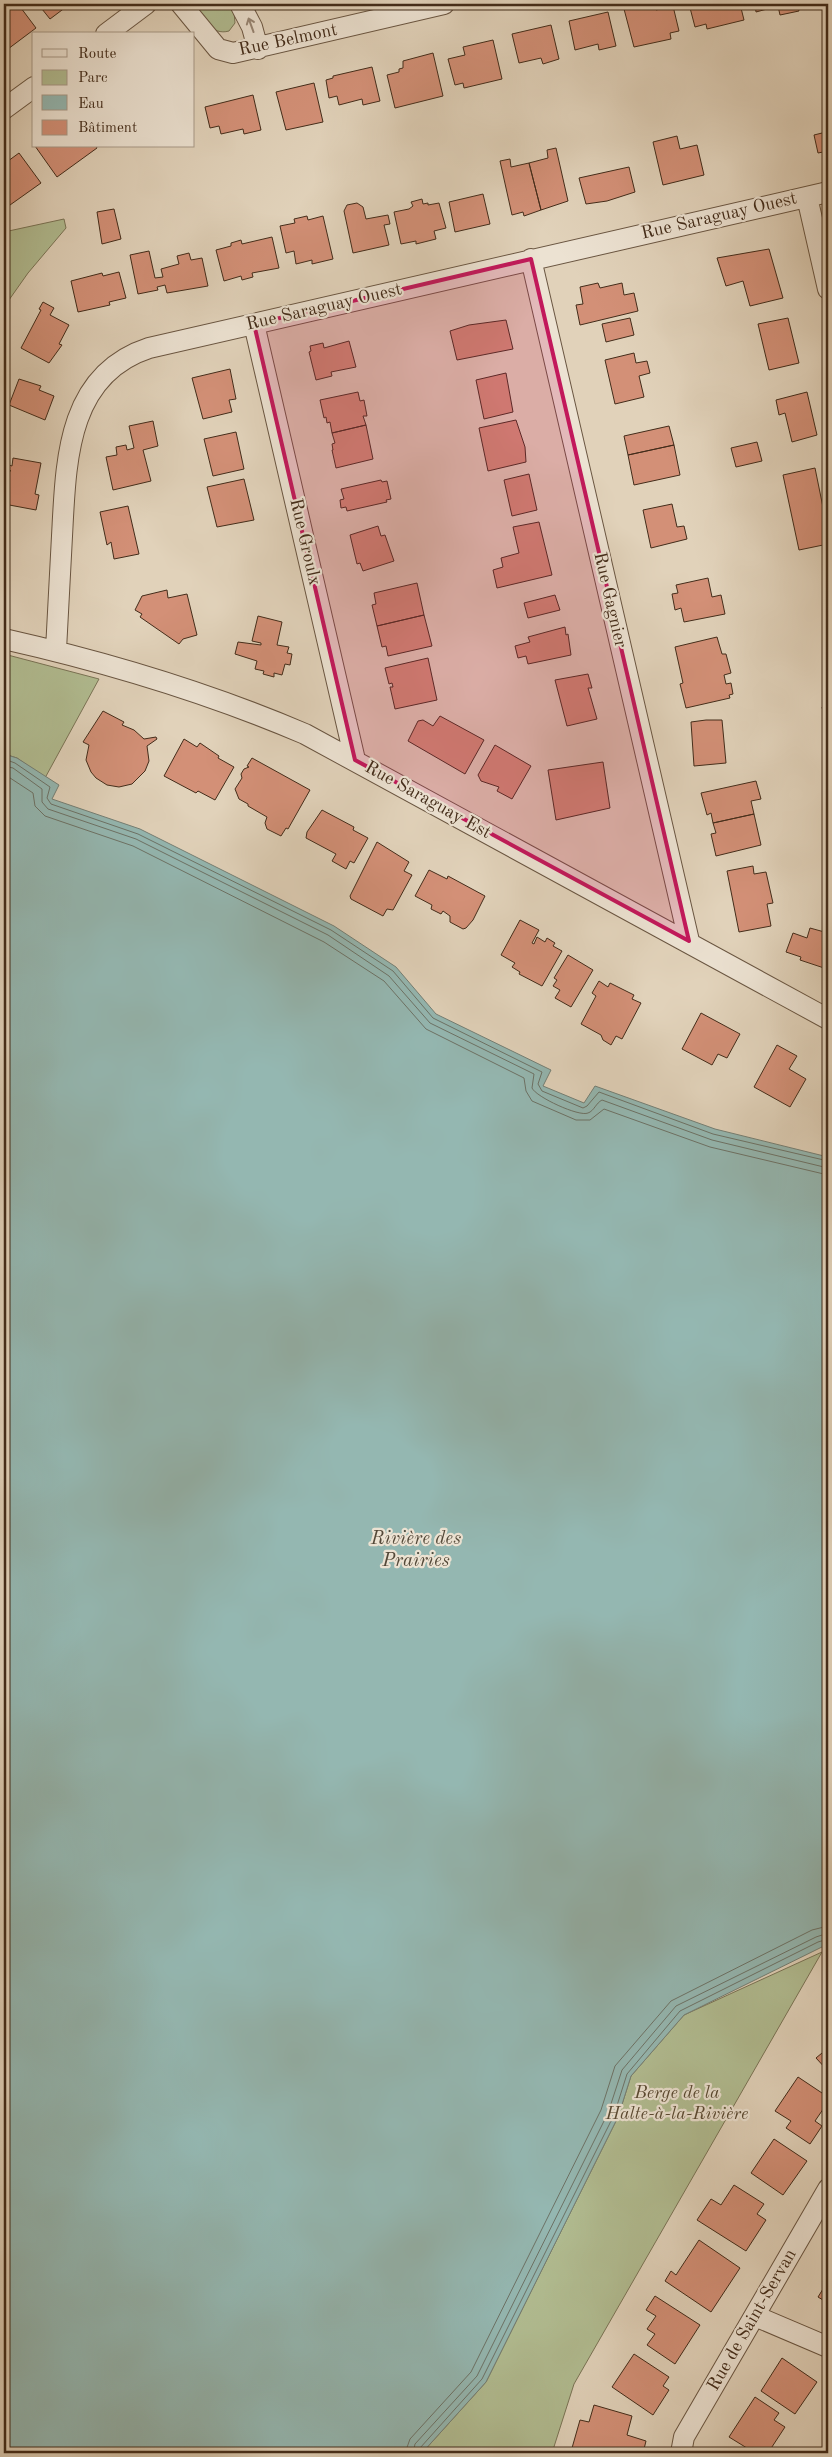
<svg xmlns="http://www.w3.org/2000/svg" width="832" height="2457" viewBox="0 0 832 2457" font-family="'Old Standard TT',serif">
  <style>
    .green { fill: #b1bc91; stroke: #7a7456 }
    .water { fill: #94b7b1; stroke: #747f75 }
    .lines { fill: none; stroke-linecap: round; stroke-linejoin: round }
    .shore { stroke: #6c7266; stroke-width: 1 }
    .building { fill: #d39077; stroke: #432c1a }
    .street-casing { stroke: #6a5642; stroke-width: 22 }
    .street { stroke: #ece2d2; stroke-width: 20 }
    .oneway { stroke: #988776 }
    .marked { fill: #c2185b; fill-opacity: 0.2; stroke: #c2185b; stroke-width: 4; stroke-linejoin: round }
    .labels { text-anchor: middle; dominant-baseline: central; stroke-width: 4.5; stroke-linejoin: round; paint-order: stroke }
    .street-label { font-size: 18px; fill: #432c1a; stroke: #ece2d2 }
    .park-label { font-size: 18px; font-style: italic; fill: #594932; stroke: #ece2d2 }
    .water-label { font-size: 19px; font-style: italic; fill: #534838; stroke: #ece2d2 }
  </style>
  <rect width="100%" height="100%" fill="#e1d2ba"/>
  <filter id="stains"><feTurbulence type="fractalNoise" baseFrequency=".004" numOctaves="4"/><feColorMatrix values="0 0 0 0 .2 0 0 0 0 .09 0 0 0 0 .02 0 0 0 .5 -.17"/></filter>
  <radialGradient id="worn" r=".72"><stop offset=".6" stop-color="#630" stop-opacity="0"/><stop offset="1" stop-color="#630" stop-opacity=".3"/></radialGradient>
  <path class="green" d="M 197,4 L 228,4 L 234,12 L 235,23 L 229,31 C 212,36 201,18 197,4 Z
    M 64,219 L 66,228 L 28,273 L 4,307 L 4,232 Z
    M 4,654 L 99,679 L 45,778 L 17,758 L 4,754 Z
    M 822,1952 L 574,2384 L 552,2453 L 422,2453 L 486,2382 L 618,2117 L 631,2076 L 684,2015 Z"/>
  <path class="water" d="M 4,754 L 17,758 L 59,785 L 52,799 L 140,829 L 334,926 L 396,967 L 436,1014 L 551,1070 L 543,1086 L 584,1103 L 595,1086 L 715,1129 L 828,1157 L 828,1944 L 684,2015 L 631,2076 L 618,2117 L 486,2382 L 422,2453 L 4,2453 Z"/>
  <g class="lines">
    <path class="shore" d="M 4,759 L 15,763 L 50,787 L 47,798 L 51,804 L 138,834 L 331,930 L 393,971 L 433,1018 L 542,1072 L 538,1084 L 542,1091 L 583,1108 L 587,1106 L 599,1092 L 713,1134 L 828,1161
      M 4,766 L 13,768 L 42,789 L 42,802 L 48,809 L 136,839 L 328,935 L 389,976 L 430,1023 L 534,1074 L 532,1088 C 536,1097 579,1117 588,1113 C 594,1111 596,1103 602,1100 L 712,1140 L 828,1168
      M 4,774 L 33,793 L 35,806 L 45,816 L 133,846 L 324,942 L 384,981 L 426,1029 L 524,1078 L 526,1091 L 532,1101 L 576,1120 L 590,1120 L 604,1109 L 710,1147 L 828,1175
      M 405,2453 L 410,2439 L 471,2372 L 601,2110 L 615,2066 L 671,2001 L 812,1930 L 828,1926
      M 413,2453 L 415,2444 L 477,2376 L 608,2113 L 622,2070 L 676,2006 L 816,1937 L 828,1933
      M 419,2453 L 420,2448 L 482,2379 L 614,2115 L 627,2074 L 680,2011 L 818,1942 L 828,1939"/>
  </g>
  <path class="building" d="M 10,4 L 18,4 L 36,28 L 4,52 L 4,9 Z
    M 38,4 L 70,4 L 50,19 Z
    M 647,4 L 655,4 L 656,10 L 673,6 L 679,31 L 670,33 L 671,39 L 634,47 L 624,9 Z
    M 689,4 L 740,4 L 744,20 L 707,29 L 706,24 L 695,27 Z
    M 755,4 L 797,4 L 799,11 L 780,15 L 778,6 L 756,12 Z
    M 608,12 L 616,46 L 599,50 L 598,44 L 575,50 L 569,21 Z
    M 551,25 L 559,59 L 543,64 L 541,58 L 519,63 L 512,34 Z
    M 493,40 L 502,79 L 464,88 L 463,83 L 455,85 L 448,59 L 465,55 L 463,47 Z
    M 433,53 L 443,96 L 395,108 L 387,75 L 399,72 L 399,69 L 403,68 L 403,61 Z
    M 372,67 L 380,101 L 363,105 L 362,99 L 339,105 L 337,96 L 329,98 L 326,80 L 333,78 L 333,76 Z
    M 314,83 L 323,122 L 286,130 L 276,92 Z
    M 253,95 L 261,130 L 244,134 L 243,129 L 221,134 L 219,126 L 210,128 L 205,107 Z
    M 828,120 L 828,151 L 818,153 L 814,135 L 826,132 L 824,121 Z
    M 677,136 L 680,149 L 697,145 L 704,175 L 663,185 L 653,142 Z
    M 35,146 L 96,146 L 97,148 L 57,177 Z
    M 556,148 L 568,201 L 541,210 L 529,163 L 548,158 L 547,150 Z
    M 19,153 L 41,183 L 10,205 L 4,196 L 4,164 Z
    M 510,159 L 511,167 L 529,163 L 541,210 L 524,216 L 523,212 L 512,215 L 500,161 Z
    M 629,167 L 635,192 L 607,201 L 586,204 L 579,178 Z
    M 483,194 L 490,224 L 455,232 L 449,202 Z
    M 422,199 L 423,204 L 428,203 L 428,205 L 439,203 L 446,228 L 434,231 L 436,239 L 416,244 L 416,241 L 401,244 L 394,212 L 409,209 L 413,206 L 411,202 Z
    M 357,203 L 363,207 L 366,219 L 388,215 L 390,224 L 384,225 L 389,245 L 353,253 L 344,211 L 347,205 Z
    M 114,209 L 121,239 L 102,244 L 97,212 Z
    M 307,216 L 308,220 L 323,216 L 333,259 L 312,264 L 312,260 L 296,264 L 294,251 L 286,253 L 280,226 L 295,223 L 294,219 Z
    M 272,237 L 279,268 L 252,273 L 253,277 L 242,280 L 241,276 L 224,281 L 216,250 L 231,246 L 231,243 L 241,240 L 242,244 Z
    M 769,249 L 783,298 L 750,306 L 743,281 L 726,286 L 717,258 Z
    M 149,251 L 155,278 L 163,277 L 161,269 L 179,264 L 177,256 L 189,253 L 191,260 L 202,258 L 208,286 L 167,293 L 165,285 L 157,287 L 158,290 L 138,294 L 130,255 Z
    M 119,272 L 126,298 L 109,302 L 110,305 L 78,312 L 71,281 L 102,273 L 103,276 Z
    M 598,283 L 600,288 L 622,283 L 624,295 L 634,293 L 638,311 L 580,325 L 576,305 L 583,304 L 580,287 Z
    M 43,302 L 54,308 L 50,315 L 69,325 L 59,344 L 62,345 L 49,363 L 21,348 L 41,310 L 39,309 Z
    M 630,318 L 634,335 L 606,342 L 602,324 Z
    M 788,318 L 799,363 L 769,370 L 758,324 Z
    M 506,320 L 513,349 L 457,360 L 450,331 L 469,325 Z
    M 349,341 L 356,367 L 331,372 L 332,376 L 316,380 L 309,352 L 311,351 L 310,346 L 323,343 L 324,348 Z
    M 634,353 L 636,363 L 647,361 L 650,373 L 639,376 L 644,397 L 615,404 L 605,360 Z
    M 230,369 L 236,399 L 229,400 L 232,412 L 203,419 L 192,378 Z
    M 506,373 L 513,412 L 484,419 L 476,380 Z
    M 19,379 L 41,386 L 39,390 L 54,396 L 45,420 L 9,405 Z
    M 358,392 L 360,401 L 364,400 L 367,416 L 363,416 L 366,425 L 332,433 L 330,422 L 327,423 L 326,417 L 324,418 L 320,400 Z
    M 807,392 L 817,435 L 792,442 L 785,413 L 779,415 L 776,400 Z
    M 516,420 L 525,447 L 526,462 L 488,471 L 479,428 Z
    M 153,421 L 158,446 L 143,450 L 151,481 L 113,490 L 106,457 L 117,455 L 116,447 L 126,445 L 127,450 L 134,448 L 129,426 Z
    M 366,425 L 373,459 L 336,468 L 332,450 L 333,450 L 332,444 L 335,443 L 332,433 Z
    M 669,426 L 674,445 L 628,455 L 624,436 Z
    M 236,432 L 244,469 L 213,476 L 204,439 Z
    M 757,442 L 762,461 L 736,467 L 731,448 Z
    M 674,445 L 680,475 L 634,485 L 628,455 Z
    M 13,458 L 41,463 L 35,494 L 39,495 L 36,510 L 4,504 L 5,470 L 11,471 L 8,469 L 9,465 L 12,466 Z
    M 815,468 L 828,532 L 828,544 L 799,550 L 783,475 Z
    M 529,474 L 537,510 L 512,516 L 504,480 Z
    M 244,479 L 254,520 L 217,527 L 207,487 Z
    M 381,480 L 382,482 L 387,481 L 391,499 L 386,500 L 387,502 L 347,511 L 346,507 L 341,508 L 340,500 L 344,499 L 341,489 Z
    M 672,504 L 677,527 L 684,526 L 687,539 L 651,548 L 643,510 Z
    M 128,506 L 139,554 L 114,559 L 111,542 L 107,545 L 100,512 Z
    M 539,522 L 552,575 L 497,588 L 493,570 L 503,567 L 501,558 L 519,553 L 513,527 Z
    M 378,526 L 381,536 L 385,535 L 394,561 L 363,571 L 360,563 L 357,564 L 350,535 Z
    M 708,578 L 712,597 L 721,595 L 725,614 L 684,622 L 681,608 L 675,610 L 672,594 L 678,593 L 676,585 Z
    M 417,583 L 424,615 L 377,626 L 372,605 L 376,604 L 374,593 Z
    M 167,590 L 168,598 L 187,594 L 197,635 L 183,639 L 179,644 L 140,617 L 142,614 L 135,610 L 142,596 Z
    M 555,595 L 560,610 L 528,618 L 524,603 Z
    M 424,615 L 432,646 L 388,656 L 386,646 L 382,647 L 377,626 Z
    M 258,616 L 282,622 L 277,645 L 289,647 L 287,653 L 292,654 L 290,665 L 285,664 L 282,675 L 274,673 L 274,677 L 263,674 L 264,671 L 255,669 L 257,661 L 235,654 L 238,642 L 261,645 L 261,643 L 252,641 Z
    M 565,627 L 566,635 L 568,634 L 571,655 L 528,664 L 526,656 L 518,658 L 515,646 L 530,642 L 528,637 Z
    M 717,637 L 722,654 L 726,654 L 731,673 L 724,675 L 726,684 L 731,683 L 733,694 L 729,695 L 730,698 L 686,708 L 680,684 L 683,683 L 675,647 Z
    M 428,658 L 437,700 L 395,709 L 390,687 L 393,687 L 392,683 L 389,684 L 385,668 Z
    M 588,674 L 592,688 L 588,688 L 597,719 L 567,726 L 555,680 Z
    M 828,705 L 828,735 L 822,707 Z
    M 103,711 L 124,722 L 122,725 L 134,730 L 144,739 L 156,737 L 157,739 L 147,746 L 149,761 L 145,771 L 132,784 L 119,787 L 107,785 L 96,778 L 91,772 L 86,760 L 89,745 L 83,742 Z
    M 440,716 L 484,740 L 465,774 L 408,741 L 418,721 L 423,720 L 433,726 Z
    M 706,720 L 722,720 L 726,763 L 694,766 L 691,722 Z
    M 184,739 L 197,747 L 200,743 L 219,756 L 218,758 L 234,767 L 215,800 L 198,791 L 196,793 L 164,776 Z
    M 495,745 L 531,766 L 512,799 L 497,791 L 499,787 L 481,781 L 478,775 Z
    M 252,758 L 310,790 L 288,829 L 286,828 L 281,836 L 267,829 L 265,823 L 267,817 L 248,806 L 248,804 L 239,799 L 235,789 L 242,778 L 241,774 L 244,769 L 249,767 L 247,766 Z
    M 603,762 L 610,808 L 556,820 L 548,770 Z
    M 756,781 L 761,799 L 751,801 L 754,814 L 713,823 L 711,813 L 707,815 L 701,793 Z
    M 322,810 L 354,827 L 353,830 L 368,838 L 354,863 L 350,861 L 346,869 L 332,861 L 336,854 L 306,838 L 307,832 Z
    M 754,814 L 761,845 L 716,856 L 711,834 L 716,833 L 713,823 Z
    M 377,842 L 409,862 L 404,871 L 412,875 L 393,910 L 387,909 L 383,916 L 351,899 L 350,896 Z
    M 753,866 L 754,874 L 766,872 L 773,903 L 767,904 L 771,926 L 739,932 L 727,871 Z
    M 429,870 L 447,879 L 448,876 L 485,896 L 473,920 L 466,928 L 463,929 L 450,922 L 450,916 L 443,911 L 441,914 L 431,909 L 432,905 L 415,896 Z
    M 520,920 L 539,930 L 532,943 L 534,944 L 537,937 L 545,942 L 547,938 L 555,943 L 553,946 L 562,951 L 542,986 L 519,974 L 520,972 L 512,967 L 515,963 L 501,955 Z
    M 810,928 L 828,933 L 827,969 L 800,960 L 801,957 L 786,952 L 793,933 L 807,938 Z
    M 568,955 L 593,970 L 571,1007 L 555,998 L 560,990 L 553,986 L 557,980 L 554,978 Z
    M 599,981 L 608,987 L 610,983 L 634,995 L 632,999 L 641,1003 L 622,1039 L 616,1036 L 611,1045 L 603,1040 L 601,1035 L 581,1024 L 596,996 L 592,993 Z
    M 701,1013 L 740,1034 L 727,1058 L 718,1054 L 712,1065 L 682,1049 Z
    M 777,1045 L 797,1056 L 789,1069 L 806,1079 L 790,1107 L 754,1087 Z
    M 828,2048 L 828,2071 L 816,2058 Z
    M 798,2077 L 828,2097 L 828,2102 L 815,2121 L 822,2126 L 810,2144 L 786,2128 L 791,2121 L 775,2111 Z
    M 774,2139 L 807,2161 L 783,2195 L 751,2173 Z
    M 734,2185 L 764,2204 L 757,2214 L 766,2220 L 746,2251 L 697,2220 L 711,2199 L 721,2205 Z
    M 699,2240 L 740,2268 L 711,2312 L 665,2281 L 671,2271 L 676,2275 Z
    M 828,2281 L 828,2303 L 818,2297 Z
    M 655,2296 L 700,2325 L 675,2364 L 647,2345 L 655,2334 L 647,2329 L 656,2316 L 646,2310 Z
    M 634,2354 L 669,2377 L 663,2386 L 669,2390 L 653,2415 L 612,2387 Z
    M 782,2358 L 817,2382 L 795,2414 L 761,2391 Z
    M 755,2397 L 779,2413 L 774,2420 L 785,2427 L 768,2453 L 755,2453 L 729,2437 Z
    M 594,2405 L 632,2416 L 627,2435 L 646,2441 L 643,2453 L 591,2453 L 572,2448 L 580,2420 L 589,2422 Z"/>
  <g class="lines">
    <defs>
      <path id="street" d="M 181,4 L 218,49 L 233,53 L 444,4
        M 240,4 L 252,27 L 258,49
        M 106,34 L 146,4
        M 4,109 L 34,87
        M 807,197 L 828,289
        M 531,259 L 689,941
        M 254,324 L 355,760
        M 4,639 C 106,662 209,693 305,734 L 828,1019
        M 56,650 C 58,612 60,574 62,536 C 66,463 66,375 149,348 L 828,192
        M 755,2316 L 828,2347
        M 681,2453 L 684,2437 L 828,2189"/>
    </defs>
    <use href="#street" class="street-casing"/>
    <use href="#street" class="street"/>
  </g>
  <defs><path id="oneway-shaft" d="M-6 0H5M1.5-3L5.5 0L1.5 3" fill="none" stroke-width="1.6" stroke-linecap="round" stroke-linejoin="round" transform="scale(1.25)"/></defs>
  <use class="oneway" href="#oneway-shaft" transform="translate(251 25) rotate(-110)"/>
  <path class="marked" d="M 531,259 L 689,941 L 355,760 L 254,324 Z"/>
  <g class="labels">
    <g class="street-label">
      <text transform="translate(288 40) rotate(-12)">Rue Belmont</text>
      <text transform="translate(719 216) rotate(-13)">Rue Saraguay Ouest</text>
      <text transform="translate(324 307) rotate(-13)">Rue Saraguay Ouest</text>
      <text transform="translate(305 542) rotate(77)">Rue Groulx</text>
      <text transform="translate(610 600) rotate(77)">Rue Gagnier</text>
      <text transform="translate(428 800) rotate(29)">Rue Saraguay Est</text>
      <text transform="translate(752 2320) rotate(-60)">Rue de Saint-Servan</text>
    </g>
    <g class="park-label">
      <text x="677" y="2093">Berge de la<tspan x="677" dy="21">Halte-à-la-Rivière</tspan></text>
    </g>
    <g class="water-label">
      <text x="416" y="1539">Rivière des<tspan x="416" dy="22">Prairies</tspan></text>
    </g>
  </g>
  <rect width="832" height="2457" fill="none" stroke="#e1d2ba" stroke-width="20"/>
  <rect x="5" y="5" width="822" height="2447" fill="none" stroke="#432c1a" stroke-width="2.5"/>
  <rect x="10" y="10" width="812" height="2437" fill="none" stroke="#432c1a"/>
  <rect x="32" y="32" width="162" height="115" fill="#ece2d2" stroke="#a89988"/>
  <rect x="42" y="49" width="25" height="8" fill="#ece2d2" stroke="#a89988"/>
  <text x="78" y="58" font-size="15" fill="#432c1a">Route</text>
  <rect x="42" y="70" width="25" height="15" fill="#b1bc91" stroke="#a89988"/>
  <text x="78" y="82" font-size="15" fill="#432c1a">Parc</text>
  <rect x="42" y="95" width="25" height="15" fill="#94b7b1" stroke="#a89988"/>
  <text x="78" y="108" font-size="15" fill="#432c1a">Eau</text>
  <rect x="42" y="120" width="25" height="15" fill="#d39077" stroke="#a89988"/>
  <text x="78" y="132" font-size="15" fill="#432c1a">Bâtiment</text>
  <rect width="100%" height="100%" filter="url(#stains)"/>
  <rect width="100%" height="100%" fill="url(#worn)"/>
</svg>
